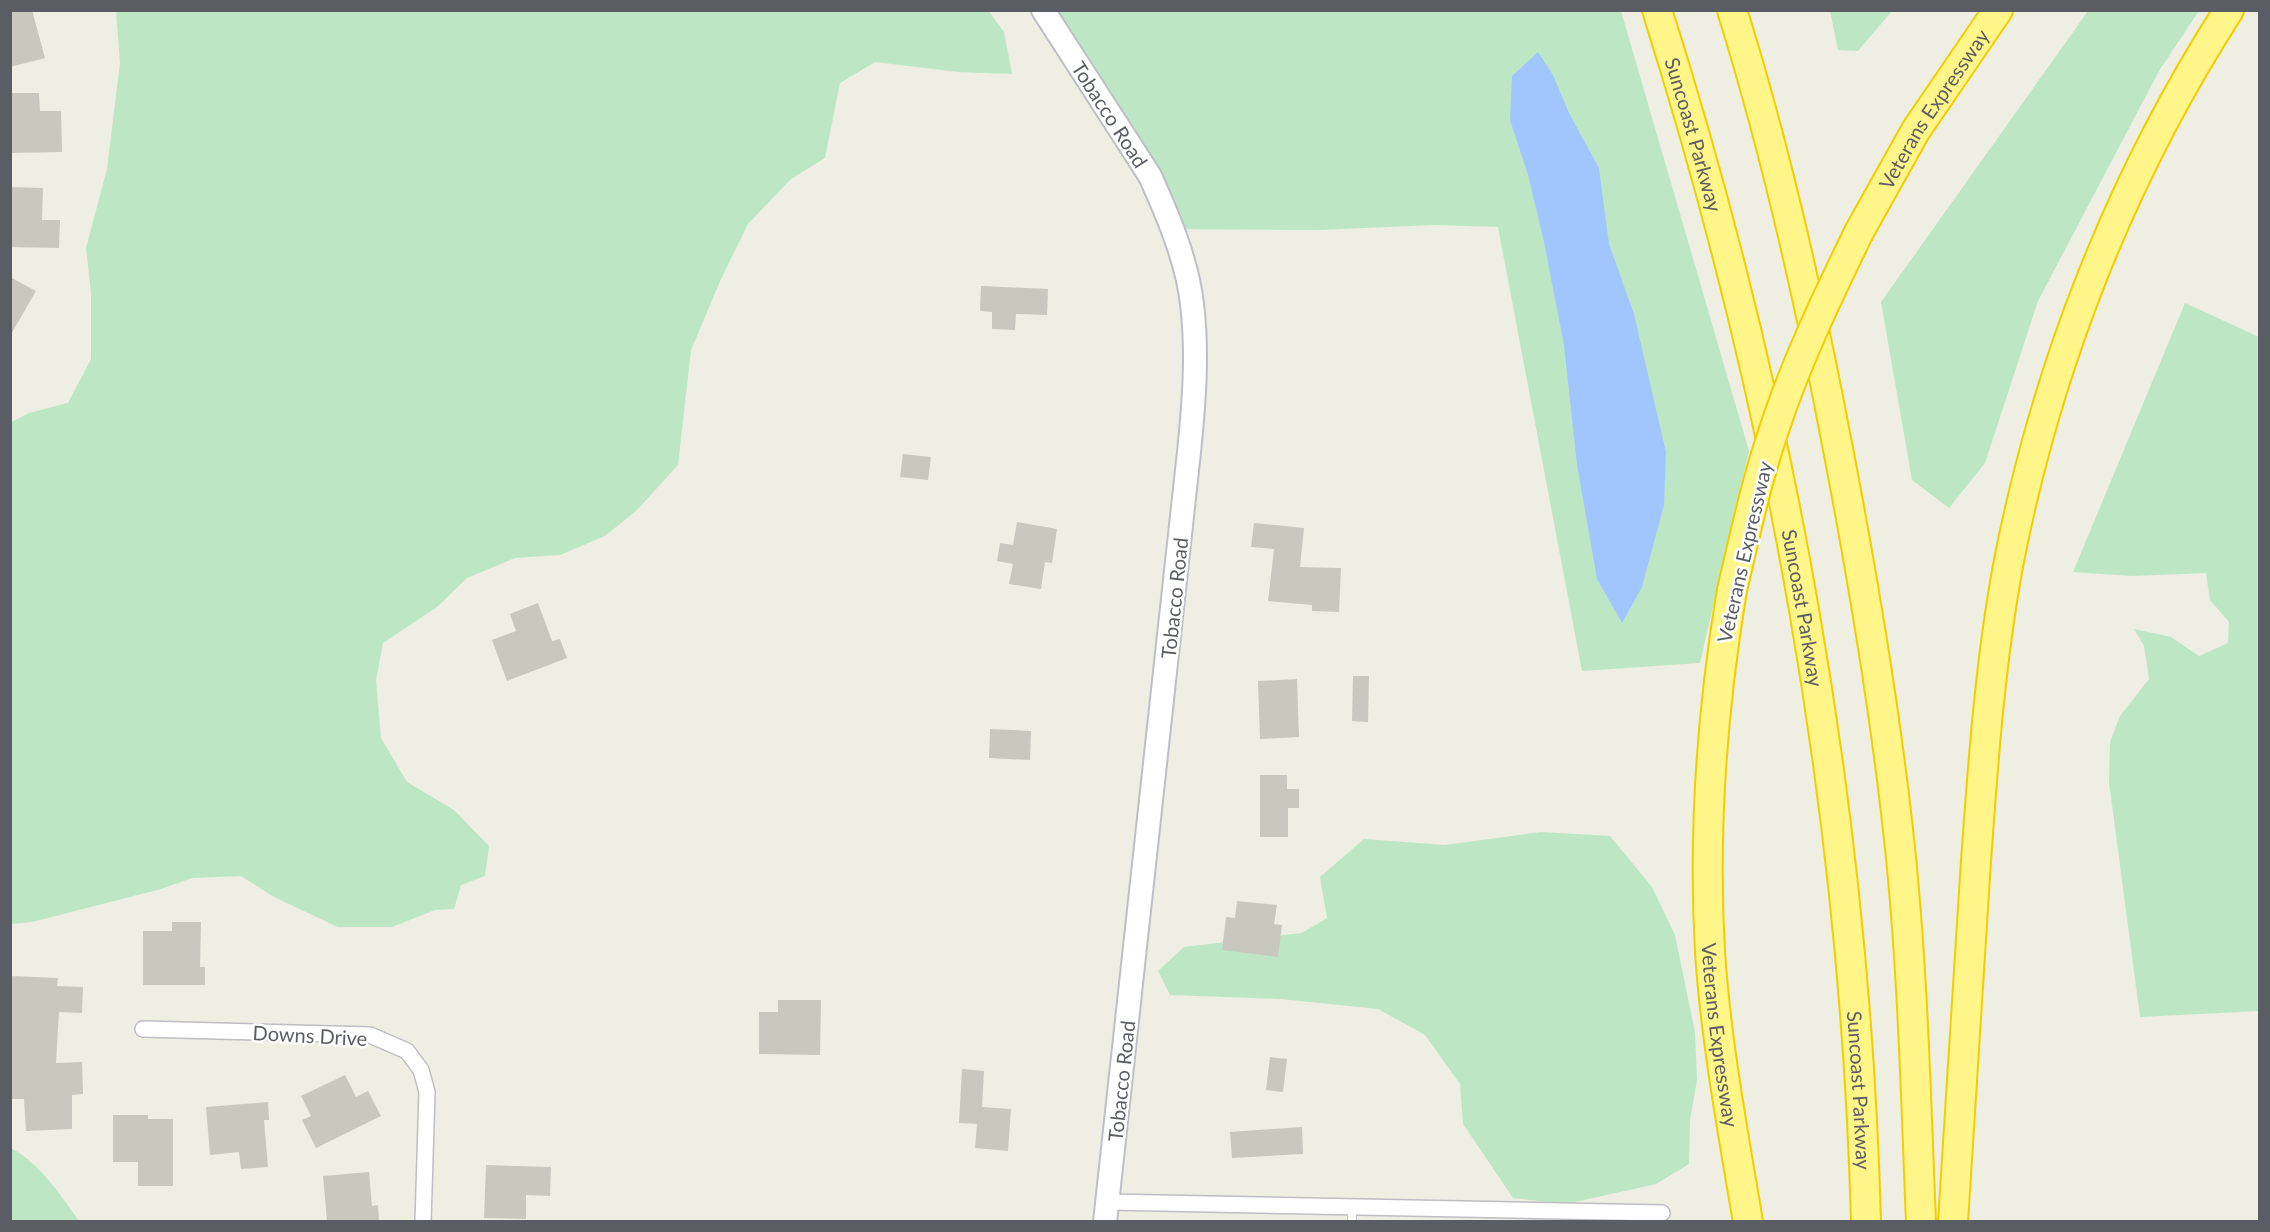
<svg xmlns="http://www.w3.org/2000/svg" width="2270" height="1232" viewBox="0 0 2270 1232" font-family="Lato,sans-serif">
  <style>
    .green { fill: #bde7c4 }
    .water { fill: #a1c6ff }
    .building { fill: #c9c8bf }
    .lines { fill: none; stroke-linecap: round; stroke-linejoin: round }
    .lane-casing { stroke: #bdbec4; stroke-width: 10 }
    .street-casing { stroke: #bdbec4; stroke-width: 18 }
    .secondary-casing { stroke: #bdbfc7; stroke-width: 26 }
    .highway-casing { stroke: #f0ce00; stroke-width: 32 }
    .lane { stroke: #fff; stroke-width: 8 }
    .street { stroke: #fff; stroke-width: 15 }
    .secondary { stroke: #fff; stroke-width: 22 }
    .highway { stroke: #fff588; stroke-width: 28 }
    .highway-bridge-casing { stroke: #f0ce00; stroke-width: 32; stroke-linecap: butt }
    .highway-bridge { stroke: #fff588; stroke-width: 28 }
    .labels { text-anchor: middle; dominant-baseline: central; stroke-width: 5; stroke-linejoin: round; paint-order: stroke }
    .street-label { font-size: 20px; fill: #5b5d64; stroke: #fff }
  </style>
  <rect width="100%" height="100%" fill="#eeeee2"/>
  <path class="green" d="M 116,11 L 988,10 L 1004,32 L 1012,74 L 958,72 L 875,62 L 840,83 L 825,158 L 791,179 L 748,224 L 721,279 L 691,350 L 678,465 L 636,511 L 605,536 L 560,555 L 515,558 L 467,578 L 437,607 L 383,643 L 376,680 L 381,738 L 407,782 L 454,810 L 489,846 L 485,876 L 461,885 L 454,909 L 435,910 L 392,927 L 338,927 L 274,897 L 241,876 L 192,878 L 161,889 L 32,922 L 11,924 L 11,422 L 29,413 L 68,403 L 91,359 L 91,293 L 86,248 L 107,169 L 120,63 Z
    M 1039,11 L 1621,11 L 1749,451 L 1700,663 L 1582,671 L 1498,227 L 1436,225 L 1318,230 L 1161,229 L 1133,160 Z
    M 1830,11 L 1830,10 L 1892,11 L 1858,51 L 1838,50 Z
    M 2088,11 L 2199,11 L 2159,71 L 2038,301 L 1985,463 L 1949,508 L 1912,480 L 1881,302 Z
    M 2185,303 L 2259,337 L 2259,1011 L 2140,1017 L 2109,782 L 2110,742 L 2120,716 L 2149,679 L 2144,646 L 2134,629 L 2171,637 L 2199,656 L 2228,643 L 2229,622 L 2210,600 L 2206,573 L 2133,576 L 2073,572 Z
    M 1541,832 L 1610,836 L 1652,887 L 1675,935 L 1695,1032 L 1697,1080 L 1690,1120 L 1689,1164 L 1656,1184 L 1566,1204 L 1513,1198 L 1463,1124 L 1460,1084 L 1425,1035 L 1378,1009 L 1281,999 L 1170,995 L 1158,971 L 1184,947 L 1302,933 L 1327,918 L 1320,877 L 1364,839 L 1445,845 Z
    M 11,1148 C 40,1164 60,1194 79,1221 L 11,1221 Z"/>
  <path class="water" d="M 1538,52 L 1553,75 L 1569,113 L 1599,168 L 1609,244 L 1634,314 L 1666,452 L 1664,505 L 1642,587 L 1622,623 L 1597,579 L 1577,465 L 1564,345 L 1544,242 L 1528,175 L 1510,120 L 1512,76 Z"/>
  <path class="building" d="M 10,10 L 32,10 L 45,58 L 10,67 Z
    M 10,93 L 39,93 L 40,111 L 61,111 L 62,152 L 10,153 Z
    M 10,187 L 43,188 L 42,220 L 60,220 L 59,248 L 10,247 Z
    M 10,277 L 36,291 L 10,336 Z
    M 981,286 L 1048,289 L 1047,315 L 1016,314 L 1015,330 L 992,329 L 992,312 L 980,311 Z
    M 903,454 L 931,457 L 928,480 L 900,477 Z
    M 1017,522 L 1057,529 L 1052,563 L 1045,562 L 1041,589 L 1009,584 L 1013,564 L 997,561 L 1000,543 L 1013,545 Z
    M 1254,523 L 1304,528 L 1300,567 L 1341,568 L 1339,612 L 1312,611 L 1312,605 L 1268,601 L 1274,549 L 1251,547 Z
    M 538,603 L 552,641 L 560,639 L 567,658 L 507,681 L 492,640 L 516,631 L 510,614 Z
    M 1353,676 L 1369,676 L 1368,722 L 1352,721 Z
    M 1297,679 L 1299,737 L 1260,739 L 1258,681 Z
    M 990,729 L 1031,731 L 1030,760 L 989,758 Z
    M 1260,775 L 1287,775 L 1287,789 L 1299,789 L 1299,808 L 1288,808 L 1288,837 L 1260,837 Z
    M 1237,901 L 1277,905 L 1274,924 L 1282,925 L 1278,957 L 1222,950 L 1226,917 L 1235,918 Z
    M 172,922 L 201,922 L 200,967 L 205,967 L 205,985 L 143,985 L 143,931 L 172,931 Z
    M 10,976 L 58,978 L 57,986 L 83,987 L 82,1013 L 59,1012 L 56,1063 L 82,1062 L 83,1094 L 72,1095 L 72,1129 L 26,1131 L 24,1099 L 10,1099 Z
    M 778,1000 L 821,1000 L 820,1055 L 759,1054 L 759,1012 L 778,1012 Z
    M 1270,1057 L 1287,1059 L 1283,1092 L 1266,1090 Z
    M 962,1069 L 984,1071 L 982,1107 L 1011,1109 L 1008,1151 L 975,1148 L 977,1124 L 959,1123 Z
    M 345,1075 L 356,1097 L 368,1091 L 381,1116 L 316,1148 L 302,1120 L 311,1116 L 301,1096 Z
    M 268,1102 L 269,1120 L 264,1120 L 268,1167 L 241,1169 L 239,1152 L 210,1155 L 206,1107 Z
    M 113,1115 L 148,1115 L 148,1119 L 173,1119 L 173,1186 L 138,1186 L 138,1162 L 113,1162 Z
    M 1302,1127 L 1303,1154 L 1232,1158 L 1230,1132 Z
    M 486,1165 L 551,1167 L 550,1196 L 526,1195 L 526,1219 L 484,1218 Z
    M 369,1172 L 372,1206 L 378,1205 L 379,1221 L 327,1221 L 323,1176 Z"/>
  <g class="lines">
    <defs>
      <path id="lane" d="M 1352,1207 L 1352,1222"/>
      <path id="street" d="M 143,1029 L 370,1035 L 407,1051 L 421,1070 L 427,1092 L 423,1222
        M 1108,1202 L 1662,1213"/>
      <g id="secondary">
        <path id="s1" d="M 1043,10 L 1150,176 C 1168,216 1187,260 1192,304 C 1198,354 1194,402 1189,452 L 1105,1222"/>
      </g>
      <g id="highway">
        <path id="s2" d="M 1657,10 C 1781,401 1855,812 1866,1222"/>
        <path d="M 1732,10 C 1777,154 1810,301 1838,449 C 1864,584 1887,720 1901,858 C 1913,978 1916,1100 1921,1222"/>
        <path id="s3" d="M 1859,232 L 1916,130 L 1998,10"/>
        <path id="s4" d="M 1732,590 C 1712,710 1703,830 1710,952 C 1716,1042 1733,1132 1748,1222"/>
        <path d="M 1953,1222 C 1960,1101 1968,981 1976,861 C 1983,763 1990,664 2008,566 C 2046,369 2120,179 2229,10"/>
      </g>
    </defs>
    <use href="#lane" class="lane-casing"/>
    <use href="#street" class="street-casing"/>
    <use href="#secondary" class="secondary-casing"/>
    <use href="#highway" class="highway-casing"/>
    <use href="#lane" class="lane"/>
    <use href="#street" class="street"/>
    <use href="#secondary" class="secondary"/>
    <use href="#highway" class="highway"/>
    <defs>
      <path id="highway-bridge" d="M 1732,590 C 1745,536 1756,482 1774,430 C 1796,362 1828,296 1859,232"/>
    </defs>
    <use href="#highway-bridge" class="highway-bridge-casing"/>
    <use href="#highway-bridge" class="highway-bridge"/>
  </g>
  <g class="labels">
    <g class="street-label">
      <text stroke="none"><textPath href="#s3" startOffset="144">Veterans Expressway</textPath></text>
      <text stroke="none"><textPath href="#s1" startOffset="124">Tobacco Road</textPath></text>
      <text stroke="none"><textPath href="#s2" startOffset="130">Suncoast Parkway</textPath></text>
      <text transform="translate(1744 552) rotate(-77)">Veterans Expressway</text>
      <text transform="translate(1174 598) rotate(-84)">Tobacco Road</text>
      <text stroke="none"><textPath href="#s2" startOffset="616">Suncoast Parkway</textPath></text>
      <text stroke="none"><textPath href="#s4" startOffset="447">Veterans Expressway</textPath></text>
      <text transform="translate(310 1035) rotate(3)">Downs Drive</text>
      <text transform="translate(1121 1081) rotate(-84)">Tobacco Road</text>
      <text stroke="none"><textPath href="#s2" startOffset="1102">Suncoast Parkway</textPath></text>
    </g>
  </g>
  <rect width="2270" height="1232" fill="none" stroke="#5b5d64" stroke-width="24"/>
</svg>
